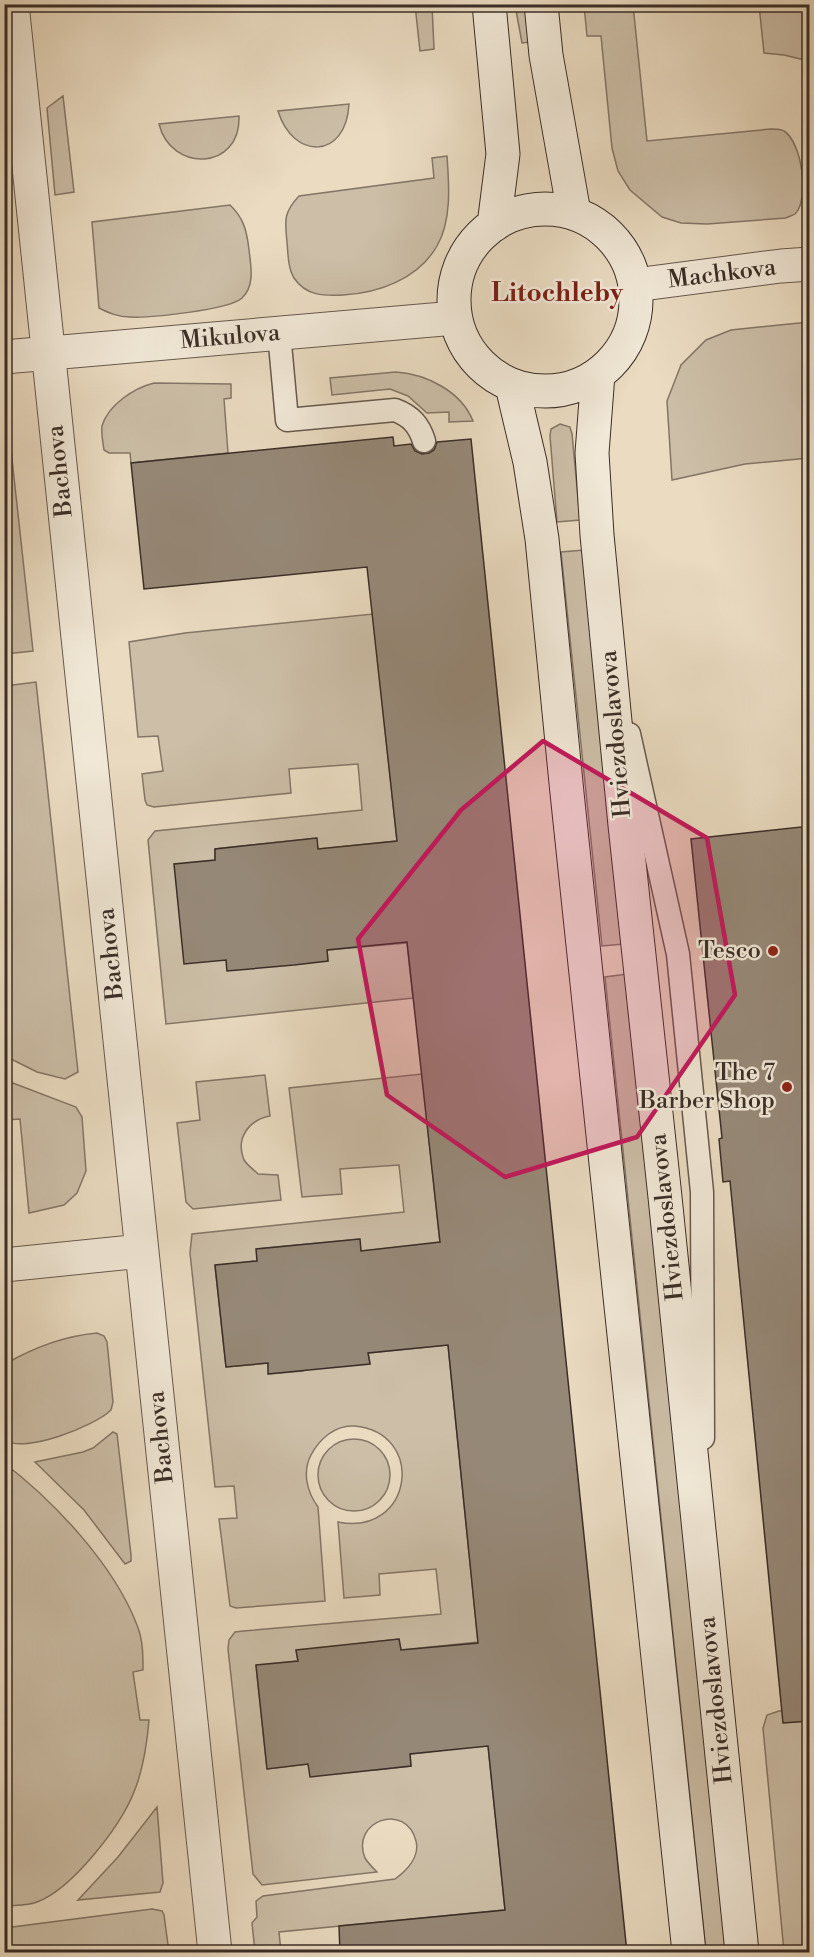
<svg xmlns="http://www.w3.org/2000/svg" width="814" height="1957" viewBox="0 0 814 1957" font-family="'Libre Bodoni',serif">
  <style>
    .green { fill: #ccbea7; stroke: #847667; stroke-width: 1.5 }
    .building { fill: #968877; stroke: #3b2e27; stroke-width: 1.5 }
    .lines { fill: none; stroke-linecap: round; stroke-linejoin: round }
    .lane-casing { stroke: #67594e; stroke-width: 25 }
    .street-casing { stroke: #67594e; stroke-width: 35 }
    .secondary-casing { stroke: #3b2e27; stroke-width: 35 }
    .lane { stroke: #f1e8d7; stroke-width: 22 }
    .street { stroke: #f1e8d7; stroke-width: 33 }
    .secondary { stroke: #f1e8d7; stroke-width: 33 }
    .marked { fill: #c2185b; fill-opacity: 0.2; stroke: #c2185b; stroke-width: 4.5; stroke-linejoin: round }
    .poi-dot { fill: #8f2418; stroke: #f1e8d7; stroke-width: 2 }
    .labels { text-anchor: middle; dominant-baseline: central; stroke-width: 5; stroke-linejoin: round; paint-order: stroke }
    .street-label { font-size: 24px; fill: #3b2e27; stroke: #f1e8d7 }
    .poi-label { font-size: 24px; fill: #3b2e27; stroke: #f1e8d7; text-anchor: end }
    .neighbourhood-label { font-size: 26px; font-weight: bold; fill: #7a1f14; stroke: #f1e8d7 }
  </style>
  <rect width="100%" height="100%" fill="#eadbc1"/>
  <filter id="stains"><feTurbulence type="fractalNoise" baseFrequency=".00333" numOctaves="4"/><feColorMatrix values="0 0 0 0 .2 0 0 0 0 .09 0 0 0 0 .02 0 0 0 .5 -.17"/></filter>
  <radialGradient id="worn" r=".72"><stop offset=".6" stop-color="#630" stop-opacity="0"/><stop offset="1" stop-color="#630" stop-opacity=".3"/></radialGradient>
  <path class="green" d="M 415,5 L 432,5 L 434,49 L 420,51 Z
    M 515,5 L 526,5 L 530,42 L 522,43 Z
    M 584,5 L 633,5 L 647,141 L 771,129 C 775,129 781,129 784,131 C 802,142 810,200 795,214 C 792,216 789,216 786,218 L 707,224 L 681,223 L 662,217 L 630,190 L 618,171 L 612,148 L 601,36 L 587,36 Z
    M 759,5 L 809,5 L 809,61 L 784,55 L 764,53 Z
    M 63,96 L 74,192 L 55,195 L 47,108 Z
    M 349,104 C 346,160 293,160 278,111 Z
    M 239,116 C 241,171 171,173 159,124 Z
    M 447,156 C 449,184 452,220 437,246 C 418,279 379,293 343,295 C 324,296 306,296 294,278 C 288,268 288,254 287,242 C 285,221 283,213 299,196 L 434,178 L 432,158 Z
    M 230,205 C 244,218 247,232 249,250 C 251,266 255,286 242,298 C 229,310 150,318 130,317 C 118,317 109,313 99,308 L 92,222 Z
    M 809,322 L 809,458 L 745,464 L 672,480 L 667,401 L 681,365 L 706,340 L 731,330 Z
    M 396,372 C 426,374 461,391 473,421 L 449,422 L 449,412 L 427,413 L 408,396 L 390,389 L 332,395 L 330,378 Z
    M 154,383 L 231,384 L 231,398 L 224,399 L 228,453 L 131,463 L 130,453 L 109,453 L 104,450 C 103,443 101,433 102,426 C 108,405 134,388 154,383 Z
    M 560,424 L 570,427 L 572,434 L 580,520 L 557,522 L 550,436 L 551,429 Z
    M 5,436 L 11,450 L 33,651 L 5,654 Z
    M 584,550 L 624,944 L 602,946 L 561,552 Z
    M 373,614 L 397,841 L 318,849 L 316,838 L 215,849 L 215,860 L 226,960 L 328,961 L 327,950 L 407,943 L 413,998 L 166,1024 L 148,840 L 155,831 L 362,810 L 358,764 L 289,769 L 291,793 L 154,807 L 147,805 L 145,800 L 142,774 L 163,771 L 158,736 L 138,737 L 129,642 L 185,633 Z
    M 36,682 L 78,1072 L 65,1079 L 37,1072 L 5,1056 L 5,686 Z
    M 627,974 L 728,1952 L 706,1952 L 605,977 Z
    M 422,1074 L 440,1243 L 361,1251 L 359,1239 L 257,1249 L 257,1261 L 215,1266 L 226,1367 L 268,1363 L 269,1374 L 303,1371 L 303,1360 L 370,1363 L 368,1353 L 448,1345 L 478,1642 L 401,1650 L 399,1639 L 296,1651 L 298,1661 L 256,1666 L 267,1769 L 308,1764 L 376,1770 L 411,1766 L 410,1754 L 488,1745 L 505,1910 L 279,1932 L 281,1952 L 255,1952 L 252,1923 L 257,1917 L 256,1901 L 263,1896 L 395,1879 C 406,1871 420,1857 416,1841 C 406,1801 350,1821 365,1858 C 368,1863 373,1868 377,1872 L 262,1885 L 253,1874 L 228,1649 L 229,1640 L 235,1632 L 243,1631 L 441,1614 L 436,1569 L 379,1574 L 380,1595 L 344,1598 L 338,1522 C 413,1537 427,1432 354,1426 C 334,1425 319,1440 311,1455 C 302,1472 307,1492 318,1507 L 325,1601 L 236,1608 L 230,1606 L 219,1519 L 237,1518 L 234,1486 L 215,1487 L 190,1253 L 192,1234 L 404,1212 L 399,1165 L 340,1169 L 342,1194 L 302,1197 L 289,1088 Z
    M 265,1075 L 270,1116 C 249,1120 235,1138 244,1160 C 247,1165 254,1170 258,1174 L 278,1175 L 281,1200 L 193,1209 L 186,1202 L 177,1123 L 200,1120 L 196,1082 Z
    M 5,1080 L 76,1107 L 82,1117 L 86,1171 L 77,1193 L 64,1205 L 29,1213 L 20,1119 L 5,1120 Z
    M 97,1333 L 104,1336 L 107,1342 L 113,1402 L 111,1410 C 95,1426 24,1454 5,1440 L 5,1364 C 33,1348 64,1336 97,1333 Z
    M 113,1432 L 117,1434 L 131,1555 L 131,1561 L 125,1564 L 84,1510 L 35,1462 L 83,1452 L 93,1448 Z
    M318 1475a36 36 0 1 1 72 0a36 36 0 1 1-72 0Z
    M 4,1463 C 55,1502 114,1565 137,1625 C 143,1640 143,1655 143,1670 L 133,1672 L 140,1720 L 149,1720 C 147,1744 143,1770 134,1792 C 120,1827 72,1889 37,1902 C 28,1906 14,1905 5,1906 Z
    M 809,1709 L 809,1952 L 784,1952 L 763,1728 L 767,1715 L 779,1711 Z
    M 157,1807 L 163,1883 L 160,1892 L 78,1900 L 118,1857 Z
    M 152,1909 L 162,1911 L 164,1915 L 169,1952 L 5,1952 L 5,1928 Z"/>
  <path class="building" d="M 393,437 L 394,446 L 411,444 L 415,451 L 422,454 L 429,453 L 434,450 L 437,442 L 471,439 L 627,1953 L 340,1953 L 339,1926 L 505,1910 L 488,1746 L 410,1754 L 411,1766 L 310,1777 L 308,1764 L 267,1769 L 256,1665 L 298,1661 L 296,1650 L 399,1639 L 401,1650 L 478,1643 L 448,1345 L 368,1353 L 370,1364 L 268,1374 L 268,1363 L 226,1367 L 215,1265 L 257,1261 L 256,1249 L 360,1239 L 361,1251 L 440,1242 L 407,942 L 327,950 L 328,961 L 294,965 L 227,971 L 226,960 L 184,964 L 174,864 L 215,860 L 215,849 L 317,838 L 318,849 L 397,841 L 367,567 L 144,589 L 131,463 Z
    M 810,826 L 810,1721 L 783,1723 L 730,1181 L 723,1182 L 719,1139 L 722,1138 L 691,839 Z"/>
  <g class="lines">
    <defs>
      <path id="lane" d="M 279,333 L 287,420 L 395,410 C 411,416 419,425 424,441
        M 629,734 L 678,954 L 702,1192 L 703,1438"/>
      <path id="street" d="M 12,4 L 215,1952
        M 635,285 L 781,266 L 810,264
        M 4,357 L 455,318
        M 4,1265 L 142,1251"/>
      <path id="secondary" d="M 489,4 L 503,154 L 494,225
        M 541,4 L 546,55 L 574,213
        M454 300a91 91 0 1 1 182 0a91 91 0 1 1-182 0Z
        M 598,374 L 592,453 L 597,535 L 625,825 L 665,1197 L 742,1952
        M 512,386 L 530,462 L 542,539 L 567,793 L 689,1952"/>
    </defs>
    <use href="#lane" class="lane-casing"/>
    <use href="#street" class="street-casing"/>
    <use href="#secondary" class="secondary-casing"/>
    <use href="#lane" class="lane"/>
    <use href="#street" class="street"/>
    <use href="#secondary" class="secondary"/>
  </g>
  <path class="marked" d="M 543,741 L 707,838 L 735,995 L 637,1137 L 505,1177 L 387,1095 L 358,939 L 461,810 Z"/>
  <g class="poi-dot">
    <circle cx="773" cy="951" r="6"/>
    <circle cx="787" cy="1087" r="6"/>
  </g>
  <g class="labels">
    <g class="street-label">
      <text transform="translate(722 274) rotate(-7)">Machkova</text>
      <text transform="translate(230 337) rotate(-5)">Mikulova</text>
      <text transform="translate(60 471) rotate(-96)">Bachova</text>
      <text transform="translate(616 734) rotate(-95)">Hviezdoslavova</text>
      <text transform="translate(111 954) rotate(-96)">Bachova</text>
      <text transform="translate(667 1217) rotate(-96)">Hviezdoslavova</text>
      <text transform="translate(161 1437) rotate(-96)">Bachova</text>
      <text transform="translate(716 1700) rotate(-96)">Hviezdoslavova</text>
    </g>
    <g class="poi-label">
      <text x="761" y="951">Tesco</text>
      <text x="775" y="1073">The 7<tspan x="775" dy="28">Barber Shop</tspan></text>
    </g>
    <g class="neighbourhood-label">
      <text x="557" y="293">Litochleby</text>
    </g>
  </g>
  <rect width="814" height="1957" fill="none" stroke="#eadbc1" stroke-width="24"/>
  <rect x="6" y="6" width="802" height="1945" fill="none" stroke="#3b2e27" stroke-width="3"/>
  <rect x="12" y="12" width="790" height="1933" fill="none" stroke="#3b2e27" stroke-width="1.5"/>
  <rect width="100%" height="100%" filter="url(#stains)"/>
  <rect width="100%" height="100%" fill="url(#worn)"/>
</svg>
